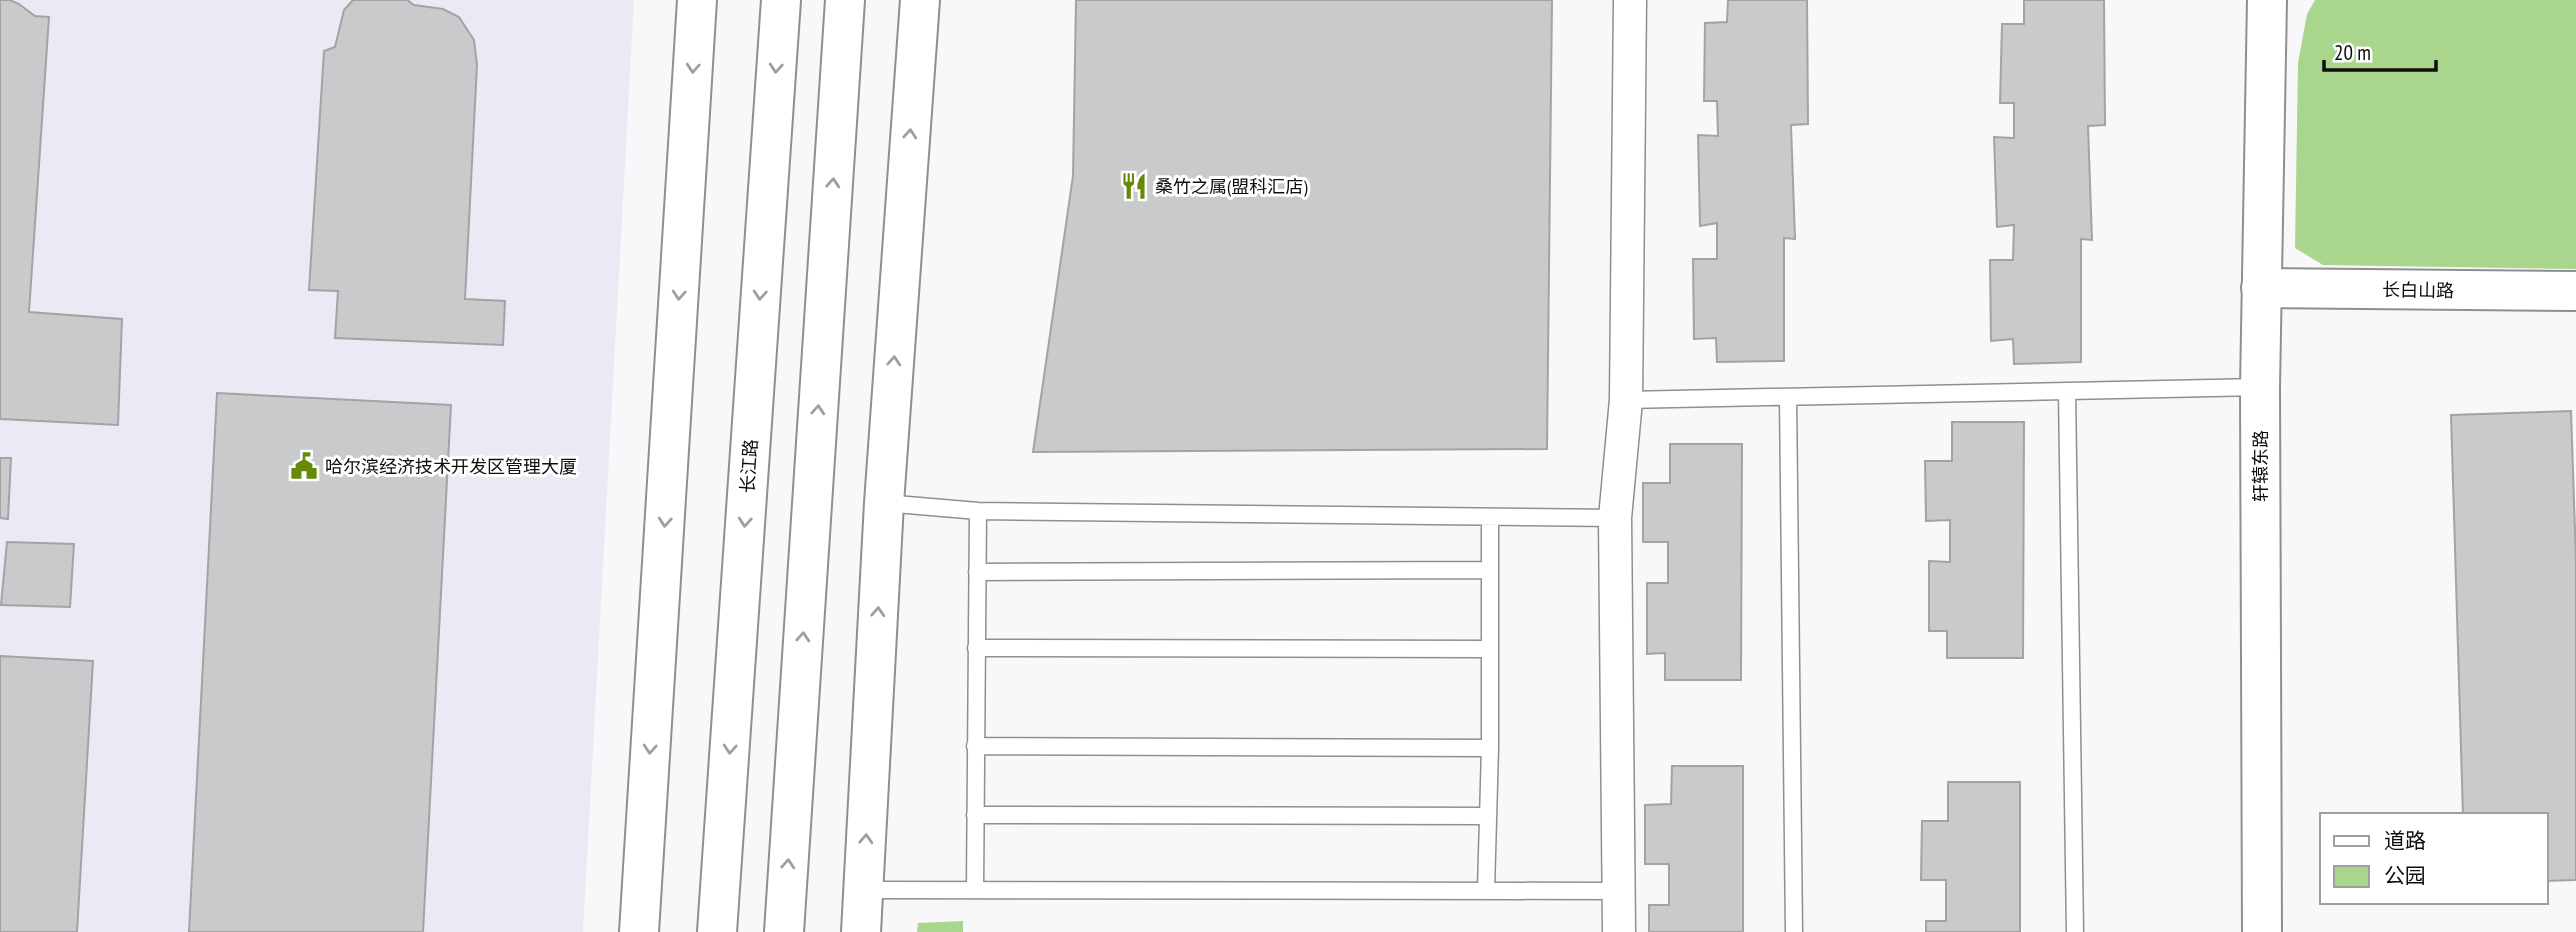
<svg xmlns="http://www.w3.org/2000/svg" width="2576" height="932" viewBox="0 0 2576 932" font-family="'PT Sans Narrow','Noto Sans SC',sans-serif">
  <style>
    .built { fill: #eaeaf4 }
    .green { fill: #aad58c }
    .building { fill: #c9cacb; stroke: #a3a3a5; stroke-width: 2 }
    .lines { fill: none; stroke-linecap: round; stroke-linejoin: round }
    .lane-casing { stroke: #8f8f91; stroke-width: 19 }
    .street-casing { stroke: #8f8f91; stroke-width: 35 }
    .secondary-casing { stroke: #8f8f91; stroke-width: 42 }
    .primary-casing { stroke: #8f8f91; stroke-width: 42 }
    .lane { stroke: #fff; stroke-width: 16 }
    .street { stroke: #fff; stroke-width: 32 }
    .secondary { stroke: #fff; stroke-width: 38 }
    .primary { stroke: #fff; stroke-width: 38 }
    .oneway { stroke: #9f9f9f }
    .labels { text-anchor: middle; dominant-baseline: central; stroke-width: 6; stroke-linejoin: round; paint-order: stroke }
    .poi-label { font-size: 18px; fill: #0e0e0f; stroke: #fff; text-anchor: start }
    .street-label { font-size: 18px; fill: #0e0e0f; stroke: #fff }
  </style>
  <rect width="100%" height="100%" fill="#f8f8fa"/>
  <path class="built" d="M 0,0 L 634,0 L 583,932 L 0,932 Z"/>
  <path class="green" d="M 2315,0 L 2576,0 L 2576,269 L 2323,265 L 2295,248 L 2298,63 L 2307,14 Z
    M 963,921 L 963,932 L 917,932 L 918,923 Z"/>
  <path class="building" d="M 0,0 L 10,0 L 19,4 L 35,16 L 49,17 L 29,312 L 122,319 L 118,425 L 0,419 Z
    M 353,0 L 407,0 L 414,5 L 443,9 L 459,17 L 474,40 L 477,65 L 465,299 L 505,301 L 503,345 L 335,338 L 338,291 L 309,290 L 324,51 L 335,47 L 344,10 Z
    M 1076,0 L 1552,0 L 1547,449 L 1033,452 L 1073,176 Z
    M 1728,0 L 1807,0 L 1808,124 L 1791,125 L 1795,239 L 1784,238 L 1784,361 L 1717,362 L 1716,338 L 1694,339 L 1693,259 L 1717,259 L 1717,223 L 1700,226 L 1698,135 L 1718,136 L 1717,101 L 1704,101 L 1705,23 L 1727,22 Z
    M 2024,0 L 2104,0 L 2105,125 L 2088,126 L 2092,240 L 2081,239 L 2081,362 L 2014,364 L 2013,339 L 1991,341 L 1990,260 L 2013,260 L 2014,225 L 1997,227 L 1994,137 L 2014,138 L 2014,103 L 2000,103 L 2002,24 L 2024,24 Z
    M 217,393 L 451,405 L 423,932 L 189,932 Z
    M 2571,411 L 2576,561 L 2576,880 L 2546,881 L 2546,815 L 2463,815 L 2451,415 Z
    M 1952,422 L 2024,422 L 2023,658 L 1947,658 L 1947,631 L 1929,631 L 1929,561 L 1950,562 L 1950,520 L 1926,521 L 1925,461 L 1952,461 Z
    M 1670,444 L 1742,444 L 1741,680 L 1665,680 L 1665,653 L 1647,654 L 1647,583 L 1668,583 L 1668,542 L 1643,542 L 1643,483 L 1670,483 Z
    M 0,458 L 11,458 L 8,519 L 0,518 Z
    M 7,542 L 74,544 L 70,607 L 1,605 Z
    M 0,656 L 93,661 L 77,932 L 0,932 Z
    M 1672,766 L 1743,766 L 1743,932 L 1649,932 L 1649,905 L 1669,905 L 1669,864 L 1645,864 L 1645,805 L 1671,804 Z
    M 1948,782 L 2020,782 L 2020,932 L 1926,932 L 1926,921 L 1946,921 L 1946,880 L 1921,880 L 1922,821 L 1948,821 Z"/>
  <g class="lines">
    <defs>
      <path id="lane" d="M 2067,391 L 2075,932
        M 1788,397 L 1794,932
        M 1626,400 L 2260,387
        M 884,503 L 978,511 L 1615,518
        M 977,572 L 1490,570
        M 976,648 L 1489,649
        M 975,746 L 1490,748
        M 975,815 L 1488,816
        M 863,890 L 1619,891
        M 975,890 L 978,511
        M 1486,890 L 1490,748 L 1490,517"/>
      <path id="street" d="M 1619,932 L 1615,518 L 1626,400 L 1630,0"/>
      <path id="secondary" d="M 2261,288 L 2576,291
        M 2262,932 L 2260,387 L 2267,0"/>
      <path id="primary" d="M 639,932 L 697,0
        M 717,932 L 781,0
        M 784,932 L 845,0
        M 861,932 L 884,503 L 920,0"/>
    </defs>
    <use href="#lane" class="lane-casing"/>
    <use href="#street" class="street-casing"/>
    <use href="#secondary" class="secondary-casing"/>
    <use href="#primary" class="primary-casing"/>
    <use href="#lane" class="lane"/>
    <use href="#street" class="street"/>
    <use href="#secondary" class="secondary"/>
    <use href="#primary" class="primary"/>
  </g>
  <defs><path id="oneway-chevron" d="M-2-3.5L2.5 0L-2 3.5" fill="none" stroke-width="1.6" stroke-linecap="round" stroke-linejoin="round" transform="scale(1.75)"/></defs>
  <g class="oneway">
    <use href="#oneway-chevron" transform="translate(693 68) rotate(94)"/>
    <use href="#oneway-chevron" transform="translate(776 68) rotate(94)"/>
    <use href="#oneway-chevron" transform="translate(910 134) rotate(-86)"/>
    <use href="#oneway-chevron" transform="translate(833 183) rotate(-86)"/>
    <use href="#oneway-chevron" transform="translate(679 295) rotate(94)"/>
    <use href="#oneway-chevron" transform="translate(760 295) rotate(94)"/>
    <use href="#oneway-chevron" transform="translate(894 361) rotate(-86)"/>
    <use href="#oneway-chevron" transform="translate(818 410) rotate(-86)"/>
    <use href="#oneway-chevron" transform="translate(665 522) rotate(94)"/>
    <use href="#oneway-chevron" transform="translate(745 522) rotate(94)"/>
    <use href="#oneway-chevron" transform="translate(878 612) rotate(-87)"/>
    <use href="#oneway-chevron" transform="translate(803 637) rotate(-86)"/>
    <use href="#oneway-chevron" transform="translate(650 749) rotate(94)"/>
    <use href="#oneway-chevron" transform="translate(730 749) rotate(94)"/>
    <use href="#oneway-chevron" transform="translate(866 839) rotate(-87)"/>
    <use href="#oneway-chevron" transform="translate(788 864) rotate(-86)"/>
  </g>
  <defs>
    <symbol id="restaurant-bare" viewBox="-9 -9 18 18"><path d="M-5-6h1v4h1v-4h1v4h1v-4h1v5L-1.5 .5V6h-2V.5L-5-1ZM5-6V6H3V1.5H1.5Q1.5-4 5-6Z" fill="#66890b" stroke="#fff" stroke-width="2.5" paint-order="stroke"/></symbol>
    <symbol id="civic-bare" viewBox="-9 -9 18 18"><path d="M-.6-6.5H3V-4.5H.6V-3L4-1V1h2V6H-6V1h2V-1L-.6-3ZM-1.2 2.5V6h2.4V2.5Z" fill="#66890b" stroke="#fff" stroke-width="2.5" paint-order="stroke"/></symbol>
  </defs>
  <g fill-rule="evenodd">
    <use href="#restaurant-bare" x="1115" y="167" width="38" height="38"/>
    <use href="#civic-bare" x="285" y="447" width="38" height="38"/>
  </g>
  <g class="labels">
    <g class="poi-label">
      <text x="1155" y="186">桑竹之属(盟科汇店)</text>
      <text x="325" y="466">哈尔滨经济技术开发区管理大厦</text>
    </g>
    <g class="street-label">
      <text transform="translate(2418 290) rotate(1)">长白山路</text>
      <text transform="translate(749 466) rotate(-86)">长江路</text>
      <text transform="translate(2260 466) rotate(-90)">轩辕东路</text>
    </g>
  </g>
  <rect x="2320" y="813" width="228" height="91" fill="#ffffff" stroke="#9f9f9f" stroke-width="2"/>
  <rect x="2334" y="836" width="35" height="10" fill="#ffffff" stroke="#9f9f9f" stroke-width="2"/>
  <text x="2384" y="848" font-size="21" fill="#0e0e0f">道路</text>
  <rect x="2334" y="866" width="35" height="21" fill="#aad58c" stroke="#9f9f9f" stroke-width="2"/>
  <text x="2384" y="883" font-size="21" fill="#0e0e0f">公园</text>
  <path d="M2324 60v10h112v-10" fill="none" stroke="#0e0e0f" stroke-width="3.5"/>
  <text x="2334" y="60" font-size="21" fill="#0e0e0f" stroke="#ffffff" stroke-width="5" paint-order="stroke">20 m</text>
</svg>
